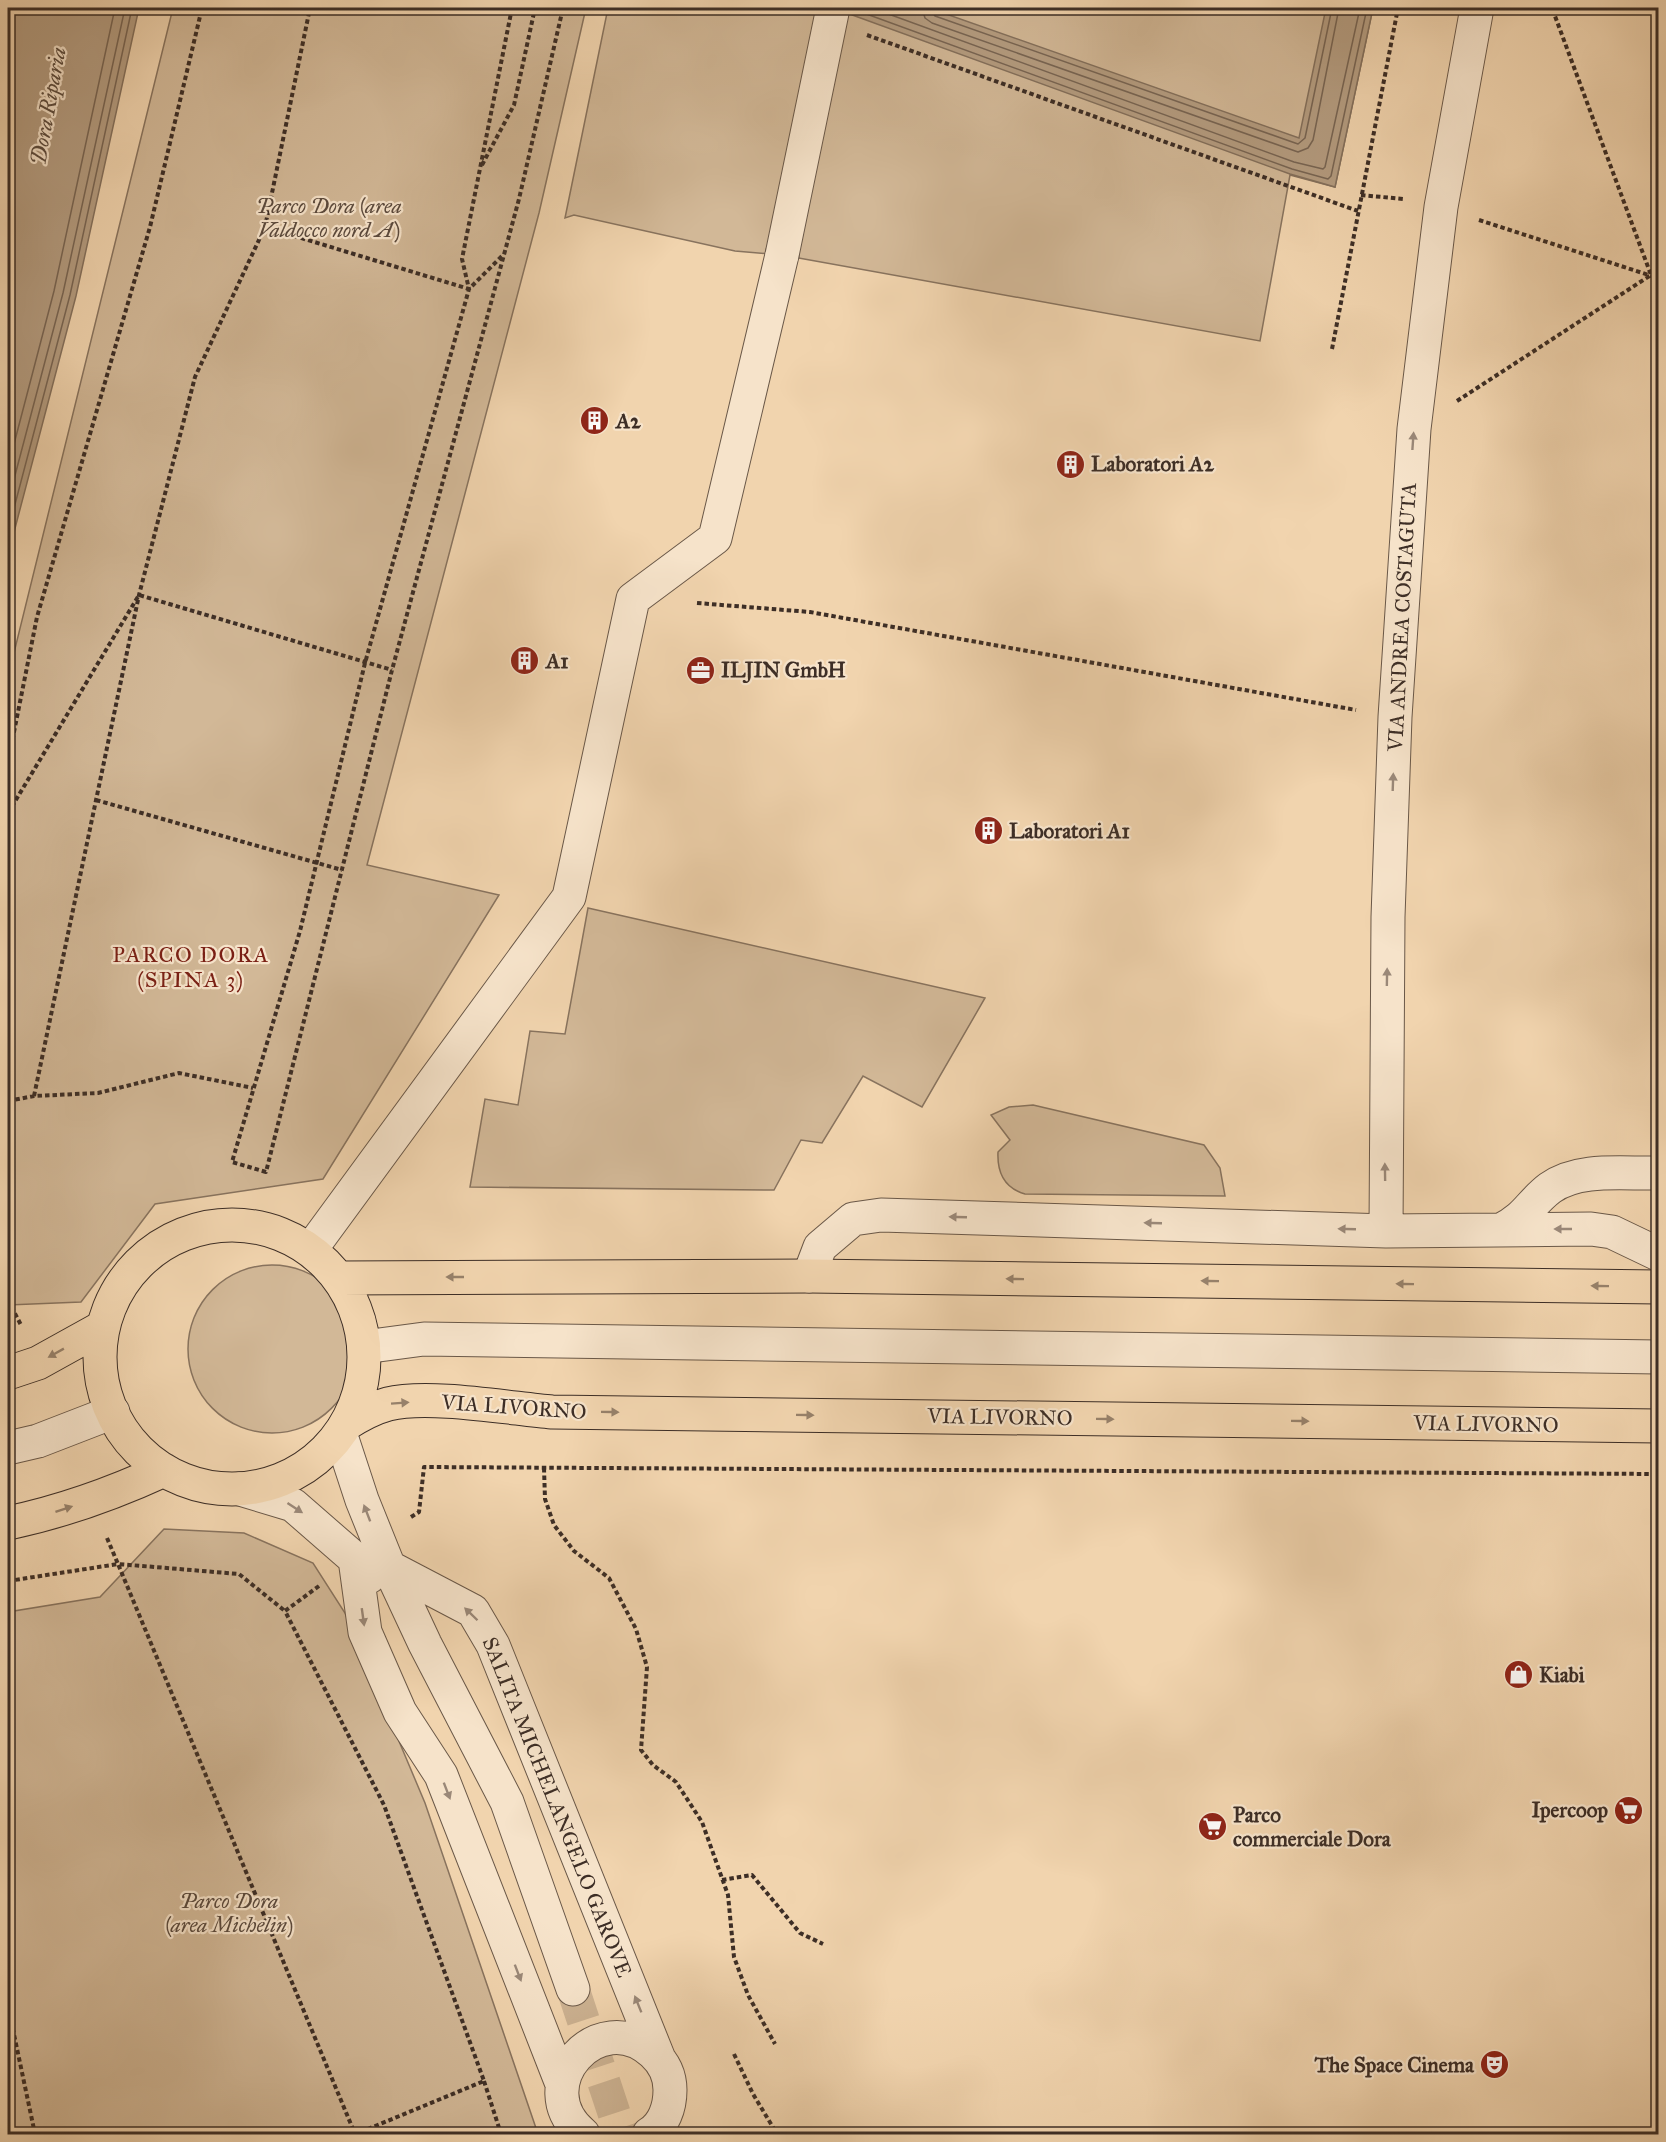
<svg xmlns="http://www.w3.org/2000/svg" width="1666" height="2142" viewBox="0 0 1666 2142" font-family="'IM FELL Great Primer',serif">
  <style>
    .green { fill: #d2b897; stroke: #88735e; stroke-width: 1.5 }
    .water { fill: #b49c80; stroke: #84705c; stroke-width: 1.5 }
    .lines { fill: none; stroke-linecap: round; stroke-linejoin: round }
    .shore { stroke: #786553; stroke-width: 1.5 }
    .minor-tunnel { stroke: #cdb393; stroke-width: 33; stroke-dasharray: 33 16; stroke-linecap: butt }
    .minor-casing { stroke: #6a5848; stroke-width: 35 }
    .major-casing { stroke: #3d2e26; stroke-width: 35 }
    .path { stroke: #3d2e26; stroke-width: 4; stroke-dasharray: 4.5 3; stroke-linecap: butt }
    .minor { stroke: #f6e3ca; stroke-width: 33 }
    .major { stroke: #f1d4ae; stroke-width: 33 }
    .minor-bridge-casing { stroke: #6a5848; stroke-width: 35; stroke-linecap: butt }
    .minor-bridge { stroke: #f6e3ca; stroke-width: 33 }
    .oneway { fill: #9a8878 }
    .oneway2 { fill: #97816a }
    .labels { text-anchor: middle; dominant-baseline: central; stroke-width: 4.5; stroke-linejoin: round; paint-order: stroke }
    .park-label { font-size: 21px; font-style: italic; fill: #5b4a3d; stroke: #f6e3ca }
    .poi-label { font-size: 21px; font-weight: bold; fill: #3d2e26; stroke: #f6e3ca; text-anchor: start }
    .street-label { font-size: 21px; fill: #3d2e26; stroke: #f6e3ca }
    .water-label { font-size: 22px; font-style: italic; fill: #5b4a3c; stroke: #f6e3ca }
    .neighbourhood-label { font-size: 22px; letter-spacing: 1.5px; fill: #7a1f14; stroke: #f6e3ca }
  </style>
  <rect width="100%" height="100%" fill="#f1d4ae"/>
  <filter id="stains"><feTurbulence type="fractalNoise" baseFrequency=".00333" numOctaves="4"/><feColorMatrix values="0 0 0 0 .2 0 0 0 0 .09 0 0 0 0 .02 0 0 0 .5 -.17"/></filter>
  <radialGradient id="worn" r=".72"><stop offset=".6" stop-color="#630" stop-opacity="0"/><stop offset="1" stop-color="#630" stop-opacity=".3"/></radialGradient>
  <path class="green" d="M 173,8 L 586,8 L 539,213 L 367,865 L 499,895 L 323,1179 L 155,1204 L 81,1302 L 8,1305 L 8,677 Z
    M 608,8 L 1373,8 L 1335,187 L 1290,175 L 1260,341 L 782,255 L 735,251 L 574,215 L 565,218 Z
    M 588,908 L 985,998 L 922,1107 L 863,1076 L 822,1143 L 801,1140 L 774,1190 L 470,1187 L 485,1099 L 518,1105 L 530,1031 L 565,1034 Z
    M 1033,1105 L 1204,1145 L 1220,1168 L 1225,1196 L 1025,1194 C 1004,1188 997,1173 998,1152 L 1010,1140 L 991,1115 L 1009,1107 Z
    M188 1349a84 84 0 1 1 168 0a84 84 0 1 1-168 0Z
    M 164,1529 L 244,1533 L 313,1563 L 345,1613 L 425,1803 L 538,2134 L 8,2134 L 8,1612 L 100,1597 Z"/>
  <path class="water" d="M 8,8 L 139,8 L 76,296 L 8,555 Z
    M 833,8 L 929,8 L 1299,138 L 1326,8 L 1373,8 L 1335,187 L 1290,174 Z"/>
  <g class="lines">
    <path class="shore" d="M 850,8 L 1292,169 L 1328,179 L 1331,176 L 1367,8
      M 872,8 L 1294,162 L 1323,169 L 1325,167 L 1360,8
      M 922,8 L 925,18 L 932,23 L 1298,152 L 1308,148 L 1313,140 L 1339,8
      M 930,8 L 935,16 L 1298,144 L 1305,138 L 1332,8
      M 8,467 L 54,291 L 115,8
      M 8,502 L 63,293 L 125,8
      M 8,531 L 70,295 L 132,8"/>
    <path class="minor-tunnel" d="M 573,1989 L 621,2134"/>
    <defs>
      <path id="minor" d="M 1501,1230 C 1527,1217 1530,1203 1550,1188 C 1579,1167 1624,1174 1658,1173
        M 1386,1231 L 1388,917 L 1395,717 L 1414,429 L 1441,207 L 1477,8
        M 311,1249 L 569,897 L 633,599 L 715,538 L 782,255
        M 809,1276 L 820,1247 L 853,1219 L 881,1215 L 1386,1231 L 1591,1229 L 1612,1232 L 1658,1254
        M 364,1347 L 424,1339 L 1658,1357
        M 341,1436 L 362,1500 L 389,1567 L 425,1644 L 507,1802 L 573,1989
        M 8,1448 L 38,1441 L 113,1412
        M 240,1489 L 293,1505 L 355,1559 L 369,1577
        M 355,1559 L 365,1632 L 400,1712 L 441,1775 L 562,2084
        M 389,1567 L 473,1611 L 493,1645 L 659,2059
        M 583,2134 C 525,2086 599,2003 653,2053 C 664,2063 670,2076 670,2090 C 670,2107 664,2125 649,2134"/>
      <path id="major" d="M100 1357a132 132 0 1 1 264 0a132 132 0 1 1-264 0Z
        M 339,1278 L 809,1276 L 1658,1287
        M 8,1373 L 38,1363 L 103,1327
        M 346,1424 C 360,1415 373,1408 388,1404 C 428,1394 508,1408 552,1412 L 1658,1426
        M 8,1523 C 61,1512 114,1493 164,1470"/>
    </defs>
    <use href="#minor" class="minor-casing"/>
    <use href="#major" class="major-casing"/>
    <path class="path" d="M 512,8 L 462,259 L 469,289 L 365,663 L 300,931 L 232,1162 L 266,1172 L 392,670 L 519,199 L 563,8
      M 867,35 L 1358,211
      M 482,165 L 514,105 L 535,8
      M 1361,195 L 1403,199
      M 1479,220 L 1658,278
      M 265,227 L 469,289 L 504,254
      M 1332,349 L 1398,8
      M 1457,401 L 1651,275 L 1552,8
      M 697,603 L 810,612 L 1356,710
      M 8,762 L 37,617 L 150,227 L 202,8
      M 96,800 L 342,870
      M 8,813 L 139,595 L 392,670
      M 34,1096 L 139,595 L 195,377 L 265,227 L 310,8
      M 8,1101 L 34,1096 L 98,1093 L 179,1073 L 253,1088
      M 8,1300 L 21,1325
      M 544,1468 L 545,1499 L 554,1525 L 574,1551 L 609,1578 L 636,1629 L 647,1667 L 641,1750 L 653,1765 L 676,1782 L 702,1822 L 728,1895 L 734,1957 L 748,1995 L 775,2044
      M 411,1517 L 419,1512 L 424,1467 L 1658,1474
      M 107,1538 L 118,1564 L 239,1574 L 285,1611
      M 8,1581 L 118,1564 L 355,2134
      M 319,1586 L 285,1611 L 384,1805 L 484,2081 L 356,2134
      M 722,1880 L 752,1875 L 800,1933 L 823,1944
      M 8,2006 L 35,2134
      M 734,2054 L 753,2094 L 777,2134
      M 1652,2064 L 1658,2063
      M 484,2081 L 501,2134
      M 1653,2134 L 1658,1820"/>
    <use href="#minor" class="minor"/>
    <use href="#major" class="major"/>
    <defs>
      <path id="minor-bridge" d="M 782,255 L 833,8"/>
    </defs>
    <use href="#minor-bridge" class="minor-bridge-casing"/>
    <use href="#minor-bridge" class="minor-bridge"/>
  </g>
  <defs><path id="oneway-solid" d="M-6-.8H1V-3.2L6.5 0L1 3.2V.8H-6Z" transform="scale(1.5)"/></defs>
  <g class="oneway">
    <use href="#oneway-solid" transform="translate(1413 441) rotate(-86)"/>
    <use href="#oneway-solid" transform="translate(1393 782) rotate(-88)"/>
    <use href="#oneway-solid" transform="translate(1387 977) rotate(-89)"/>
    <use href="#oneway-solid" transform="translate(1385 1172) rotate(-91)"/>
    <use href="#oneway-solid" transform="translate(958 1217) rotate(-178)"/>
    <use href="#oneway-solid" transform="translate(1153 1223) rotate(-178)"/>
    <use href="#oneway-solid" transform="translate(1347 1229) rotate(-178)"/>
    <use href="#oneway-solid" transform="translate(1563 1229) rotate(-180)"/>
    <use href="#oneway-solid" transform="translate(295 1508) rotate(33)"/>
    <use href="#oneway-solid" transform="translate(367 1513) rotate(-111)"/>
    <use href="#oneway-solid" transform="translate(471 1614) rotate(-136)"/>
    <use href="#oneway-solid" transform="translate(363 1617) rotate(82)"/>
    <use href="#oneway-solid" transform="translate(447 1791) rotate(69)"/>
    <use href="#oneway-solid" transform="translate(518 1973) rotate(69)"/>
    <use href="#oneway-solid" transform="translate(638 2004) rotate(-112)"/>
  </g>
  <g class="oneway2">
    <use href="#oneway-solid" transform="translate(455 1277) rotate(180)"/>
    <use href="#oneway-solid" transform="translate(1015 1279) rotate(-179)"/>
    <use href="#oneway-solid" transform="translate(1210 1281) rotate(-179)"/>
    <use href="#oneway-solid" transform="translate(1405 1284) rotate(-179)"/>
    <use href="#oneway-solid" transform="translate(1600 1286) rotate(-179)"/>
    <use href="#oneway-solid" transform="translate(56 1353) rotate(151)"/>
    <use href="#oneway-solid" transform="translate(400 1403) rotate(-4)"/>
    <use href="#oneway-solid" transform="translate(610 1412) rotate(1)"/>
    <use href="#oneway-solid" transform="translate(805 1415) rotate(1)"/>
    <use href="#oneway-solid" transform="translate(1105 1419) rotate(1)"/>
    <use href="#oneway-solid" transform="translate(1300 1421) rotate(1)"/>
    <use href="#oneway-solid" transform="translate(64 1509) rotate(-18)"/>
  </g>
  <defs>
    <symbol id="building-disc" viewBox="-11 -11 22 22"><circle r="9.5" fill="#8f2418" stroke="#f6e3ca"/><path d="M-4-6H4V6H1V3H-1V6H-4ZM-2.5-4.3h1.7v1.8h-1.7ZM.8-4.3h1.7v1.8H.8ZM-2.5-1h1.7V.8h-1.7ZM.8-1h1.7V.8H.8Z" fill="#fff"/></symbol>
    <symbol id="office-disc" viewBox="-11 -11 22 22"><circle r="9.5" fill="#8f2418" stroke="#f6e3ca"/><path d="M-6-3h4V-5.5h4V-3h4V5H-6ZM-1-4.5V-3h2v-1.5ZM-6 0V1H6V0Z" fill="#fff"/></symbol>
    <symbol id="shop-disc" viewBox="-11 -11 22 22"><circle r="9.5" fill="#8f2418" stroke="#f6e3ca"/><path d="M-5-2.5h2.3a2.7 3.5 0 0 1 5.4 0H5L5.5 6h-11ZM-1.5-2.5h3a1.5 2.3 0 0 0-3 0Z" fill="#fff"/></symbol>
    <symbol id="supermarket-disc" viewBox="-11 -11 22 22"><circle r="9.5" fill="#8f2418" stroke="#f6e3ca"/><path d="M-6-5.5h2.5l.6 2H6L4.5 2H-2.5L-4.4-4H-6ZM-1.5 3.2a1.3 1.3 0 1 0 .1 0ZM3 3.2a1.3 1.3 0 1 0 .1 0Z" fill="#fff"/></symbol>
    <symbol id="theatre-disc" viewBox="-11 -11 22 22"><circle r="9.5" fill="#8f2418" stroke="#f6e3ca"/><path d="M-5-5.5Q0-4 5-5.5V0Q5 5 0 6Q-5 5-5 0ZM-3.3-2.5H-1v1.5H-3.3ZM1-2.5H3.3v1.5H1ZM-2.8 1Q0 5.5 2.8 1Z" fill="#fff"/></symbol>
  </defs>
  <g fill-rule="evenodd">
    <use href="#building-disc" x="578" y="404" width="33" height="33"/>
    <use href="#building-disc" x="1054" y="448" width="33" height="33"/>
    <use href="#building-disc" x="508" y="644" width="33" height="33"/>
    <use href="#office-disc" x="684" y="654" width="33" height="33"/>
    <use href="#building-disc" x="972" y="814" width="33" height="33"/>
    <use href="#shop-disc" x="1502" y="1658" width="33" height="33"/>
    <use href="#supermarket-disc" x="1612" y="1794" width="33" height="33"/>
    <use href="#supermarket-disc" x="1196" y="1810" width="33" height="33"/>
    <use href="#theatre-disc" x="1478" y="2048" width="33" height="33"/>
  </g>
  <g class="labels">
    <g class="park-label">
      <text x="329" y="206">Parco Dora (area<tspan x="329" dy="24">Valdocco nord A)</tspan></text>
      <text x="229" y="1901">Parco Dora<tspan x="229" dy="24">(area Michelin)</tspan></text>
    </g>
    <g class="poi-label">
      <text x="616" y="421">A2</text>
      <text x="1091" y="464">Laboratori A2</text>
      <text x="546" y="661">A1</text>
      <text x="721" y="670">ILJIN GmbH</text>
      <text x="1009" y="831">Laboratori A1</text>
      <text x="1539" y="1675">Kiabi</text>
      <text x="1608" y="1810" text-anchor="end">Ipercoop</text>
      <text x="1233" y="1815">Parco<tspan x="1233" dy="24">commerciale Dora</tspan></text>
      <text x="1474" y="2065" text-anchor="end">The Space Cinema</text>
    </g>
    <g class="street-label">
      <text transform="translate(1402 617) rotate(-87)">VIA ANDREA COSTAGUTA</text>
      <text transform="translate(514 1407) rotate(4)">VIA LIVORNO</text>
      <text transform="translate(1000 1417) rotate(1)">VIA LIVORNO</text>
      <text transform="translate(1486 1424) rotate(1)">VIA LIVORNO</text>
      <text transform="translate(557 1807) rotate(68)">SALITA MICHELANGELO GAROVE</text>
    </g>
    <g class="water-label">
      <text transform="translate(48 106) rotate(-80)">Dora Riparia</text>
    </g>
    <g class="neighbourhood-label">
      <text x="191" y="954">PARCO DORA<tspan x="191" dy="25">(SPINA 3)</tspan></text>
    </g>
  </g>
  <rect width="1666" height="2142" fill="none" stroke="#f1d4ae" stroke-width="30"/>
  <rect x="9" y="9" width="1648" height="2124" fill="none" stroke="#3d2e26" stroke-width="3"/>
  <rect x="15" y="15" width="1636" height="2112" fill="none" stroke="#3d2e26" stroke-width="1.5"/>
  <rect width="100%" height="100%" filter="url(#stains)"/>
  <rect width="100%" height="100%" fill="url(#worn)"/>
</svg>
